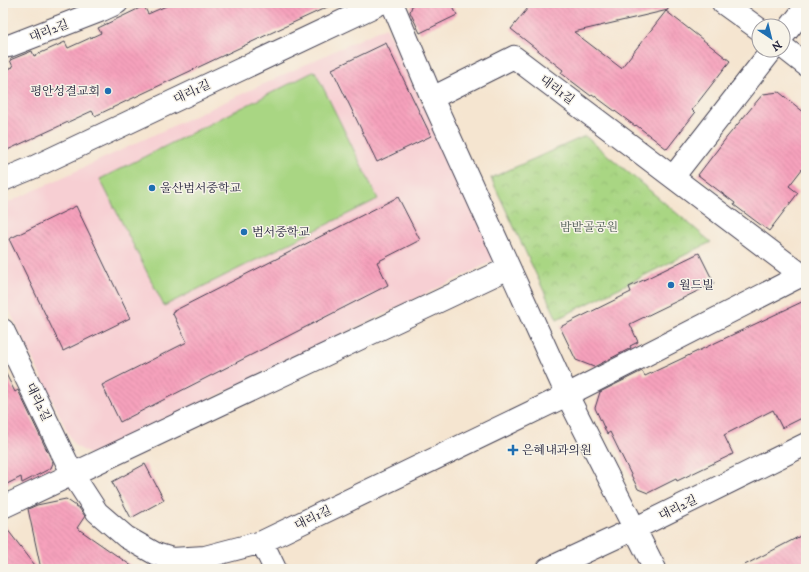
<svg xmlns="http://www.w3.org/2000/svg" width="809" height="572" viewBox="0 0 809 572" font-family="'IM FELL DW Pica','Noto Serif KR',serif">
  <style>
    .built { fill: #f7cfd3 }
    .park { fill: url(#park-crowns); stroke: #667c5f }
    .garden { fill: #a9d683; stroke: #667c5f }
    .building { fill: url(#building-back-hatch) }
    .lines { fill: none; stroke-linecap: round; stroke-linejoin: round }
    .minor-casing { stroke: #423f51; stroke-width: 24 }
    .major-casing { stroke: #423f51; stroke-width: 24 }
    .minor { stroke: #fff; stroke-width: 22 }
    .major { stroke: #fff; stroke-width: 22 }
    .poi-dot { fill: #1f6fb2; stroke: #f7f3e8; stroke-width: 1.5 }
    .labels { text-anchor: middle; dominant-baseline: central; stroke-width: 3; stroke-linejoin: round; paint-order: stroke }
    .street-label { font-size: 12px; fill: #22223b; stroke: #f7f3e8 }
    .poi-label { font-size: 12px; fill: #22223b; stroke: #f7f3e8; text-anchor: start }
    .park-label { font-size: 12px; fill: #4a5851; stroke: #f7f3e8 }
  </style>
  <defs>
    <pattern id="park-crowns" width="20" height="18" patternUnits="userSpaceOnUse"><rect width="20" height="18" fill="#a9d683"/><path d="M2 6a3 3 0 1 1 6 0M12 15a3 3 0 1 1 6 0" fill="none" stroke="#91b772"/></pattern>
    <pattern id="building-back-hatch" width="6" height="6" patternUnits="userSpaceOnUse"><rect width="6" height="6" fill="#f6a1bc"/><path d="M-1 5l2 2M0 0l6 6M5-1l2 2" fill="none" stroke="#d38aa2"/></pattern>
  </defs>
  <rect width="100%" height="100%" fill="#f7f3e8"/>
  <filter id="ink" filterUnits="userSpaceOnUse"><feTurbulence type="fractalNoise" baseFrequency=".025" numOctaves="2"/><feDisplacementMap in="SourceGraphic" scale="8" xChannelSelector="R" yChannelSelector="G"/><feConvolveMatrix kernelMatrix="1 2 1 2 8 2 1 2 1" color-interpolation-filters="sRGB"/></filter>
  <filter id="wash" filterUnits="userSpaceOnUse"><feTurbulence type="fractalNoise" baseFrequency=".012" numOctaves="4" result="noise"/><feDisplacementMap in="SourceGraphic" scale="16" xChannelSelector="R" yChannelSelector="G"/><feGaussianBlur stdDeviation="0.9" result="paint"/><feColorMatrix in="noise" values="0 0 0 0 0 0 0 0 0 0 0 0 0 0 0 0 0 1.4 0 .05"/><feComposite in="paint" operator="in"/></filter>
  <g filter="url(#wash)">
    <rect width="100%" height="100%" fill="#f5e5d0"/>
    <path class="built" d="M 386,27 L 497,259 L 93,456 L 74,445 L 3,297 L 3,205 Z"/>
    <path class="park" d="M 585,136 L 711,242 L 557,319 L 491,178 Z"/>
    <path class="garden" d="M 315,71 L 378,199 L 164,306 L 100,179 Z"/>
    <g id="blocks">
      <path class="building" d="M 173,3 L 336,3 L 273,32 L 95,116 L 92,111 L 3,152 L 3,71 L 13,67 L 10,60 L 32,51 L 34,56 L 65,42 L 68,48 L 101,33 L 98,28 L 144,6 L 148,14 Z
        M 413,3 L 451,3 L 457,15 L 420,33 L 410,12 Z
        M 532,3 L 667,3 L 668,10 L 574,32 L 621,68 L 666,11 L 730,61 L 692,110 L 695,113 L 667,149 L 636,125 L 635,126 L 592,94 L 591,96 L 561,73 L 563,70 L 511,29 Z
        M 386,43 L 431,136 L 377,162 L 332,69 Z
        M 779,92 L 806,114 L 806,164 L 789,186 L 798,193 L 769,231 L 734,205 L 735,203 L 698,175 L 727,137 L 763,94 Z
        M 398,197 L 420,240 L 377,262 L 388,285 L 120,422 L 102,385 L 187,342 L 172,312 Z
        M 76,206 L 130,318 L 63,351 L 9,239 Z
        M 699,253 L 714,283 L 630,324 L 638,342 L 630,346 L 631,348 L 594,367 L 576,360 L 560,327 L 631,292 L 629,287 Z
        M 806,300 L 806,416 L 782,428 L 773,410 L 724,435 L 733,454 L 677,481 L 676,479 L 648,493 L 638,489 L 610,432 L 607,434 L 595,408 L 600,392 L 642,371 L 645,376 Z
        M 3,368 L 15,392 L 18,390 L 53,463 L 51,468 L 22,483 L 21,477 L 3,486 Z
        M 145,464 L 164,500 L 131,518 L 112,482 Z
        M 66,499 L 79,508 L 85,516 L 77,528 L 136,569 L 41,569 L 28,509 L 37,505 Z
        M 3,524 L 38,569 L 9,569 L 3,562 Z
        M 806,533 L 806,569 L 737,569 Z"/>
    </g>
  </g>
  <g filter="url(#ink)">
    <use href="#blocks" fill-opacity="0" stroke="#423f51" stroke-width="1"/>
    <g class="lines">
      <defs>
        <path id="minor" d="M 392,3 L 432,98 L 567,395 L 655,569
          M 783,36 L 806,7
          M 3,47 L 9,46 L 102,10 L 117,3
          M 432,98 L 514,57 L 806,278
          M 673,177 L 772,50
          M 3,180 L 34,167 L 381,3
          M 3,330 L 73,475 L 97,512 L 126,537 L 156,554 L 172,559 L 205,557 L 262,542 L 567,395 L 802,275
          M 3,507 L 509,268
          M 262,542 L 275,569
          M 548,569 L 634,529 L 806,444"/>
        <path id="major" d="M 723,3 L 759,29
          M 783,47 L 806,65"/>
      </defs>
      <use href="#minor" class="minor-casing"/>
      <use href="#major" class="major-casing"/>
      <use href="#minor" class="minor"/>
      <use href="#major" class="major"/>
    </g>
  </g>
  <g class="poi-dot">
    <circle cx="108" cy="91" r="4"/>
    <circle cx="152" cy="188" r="4"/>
    <circle cx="244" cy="232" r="4"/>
    <circle cx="671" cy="285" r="4"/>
    <path d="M511 444h4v4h4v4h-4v4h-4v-4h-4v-4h4z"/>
  </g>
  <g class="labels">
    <g class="street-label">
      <text transform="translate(49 31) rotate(-21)">대리2길</text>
      <text transform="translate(557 90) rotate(37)">대리1길</text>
      <text transform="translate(192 92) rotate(-25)">대리1길</text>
      <text transform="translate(38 402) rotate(64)">대리2길</text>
      <text transform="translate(678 508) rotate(-26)">대리2길</text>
      <text transform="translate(313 518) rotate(-26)">대리1길</text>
    </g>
    <g class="poi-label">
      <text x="100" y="91" text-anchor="end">평안성결교회</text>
      <text x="160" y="188">울산범서중학교</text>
      <text x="252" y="232">범서중학교</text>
      <text x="679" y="285">월드빌</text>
      <text x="522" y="450">은혜내과의원</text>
    </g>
    <g class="park-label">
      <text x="589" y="227">밤밭골공원</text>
    </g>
  </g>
  <rect width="809" height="572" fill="none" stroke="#f7f3e8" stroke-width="16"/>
  <g transform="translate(771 38) rotate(145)"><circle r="19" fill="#f7f3e8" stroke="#a29fa3"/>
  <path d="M0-3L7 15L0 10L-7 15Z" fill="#1f6fb2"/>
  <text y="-6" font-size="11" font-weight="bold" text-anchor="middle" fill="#22223b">N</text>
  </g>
</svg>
